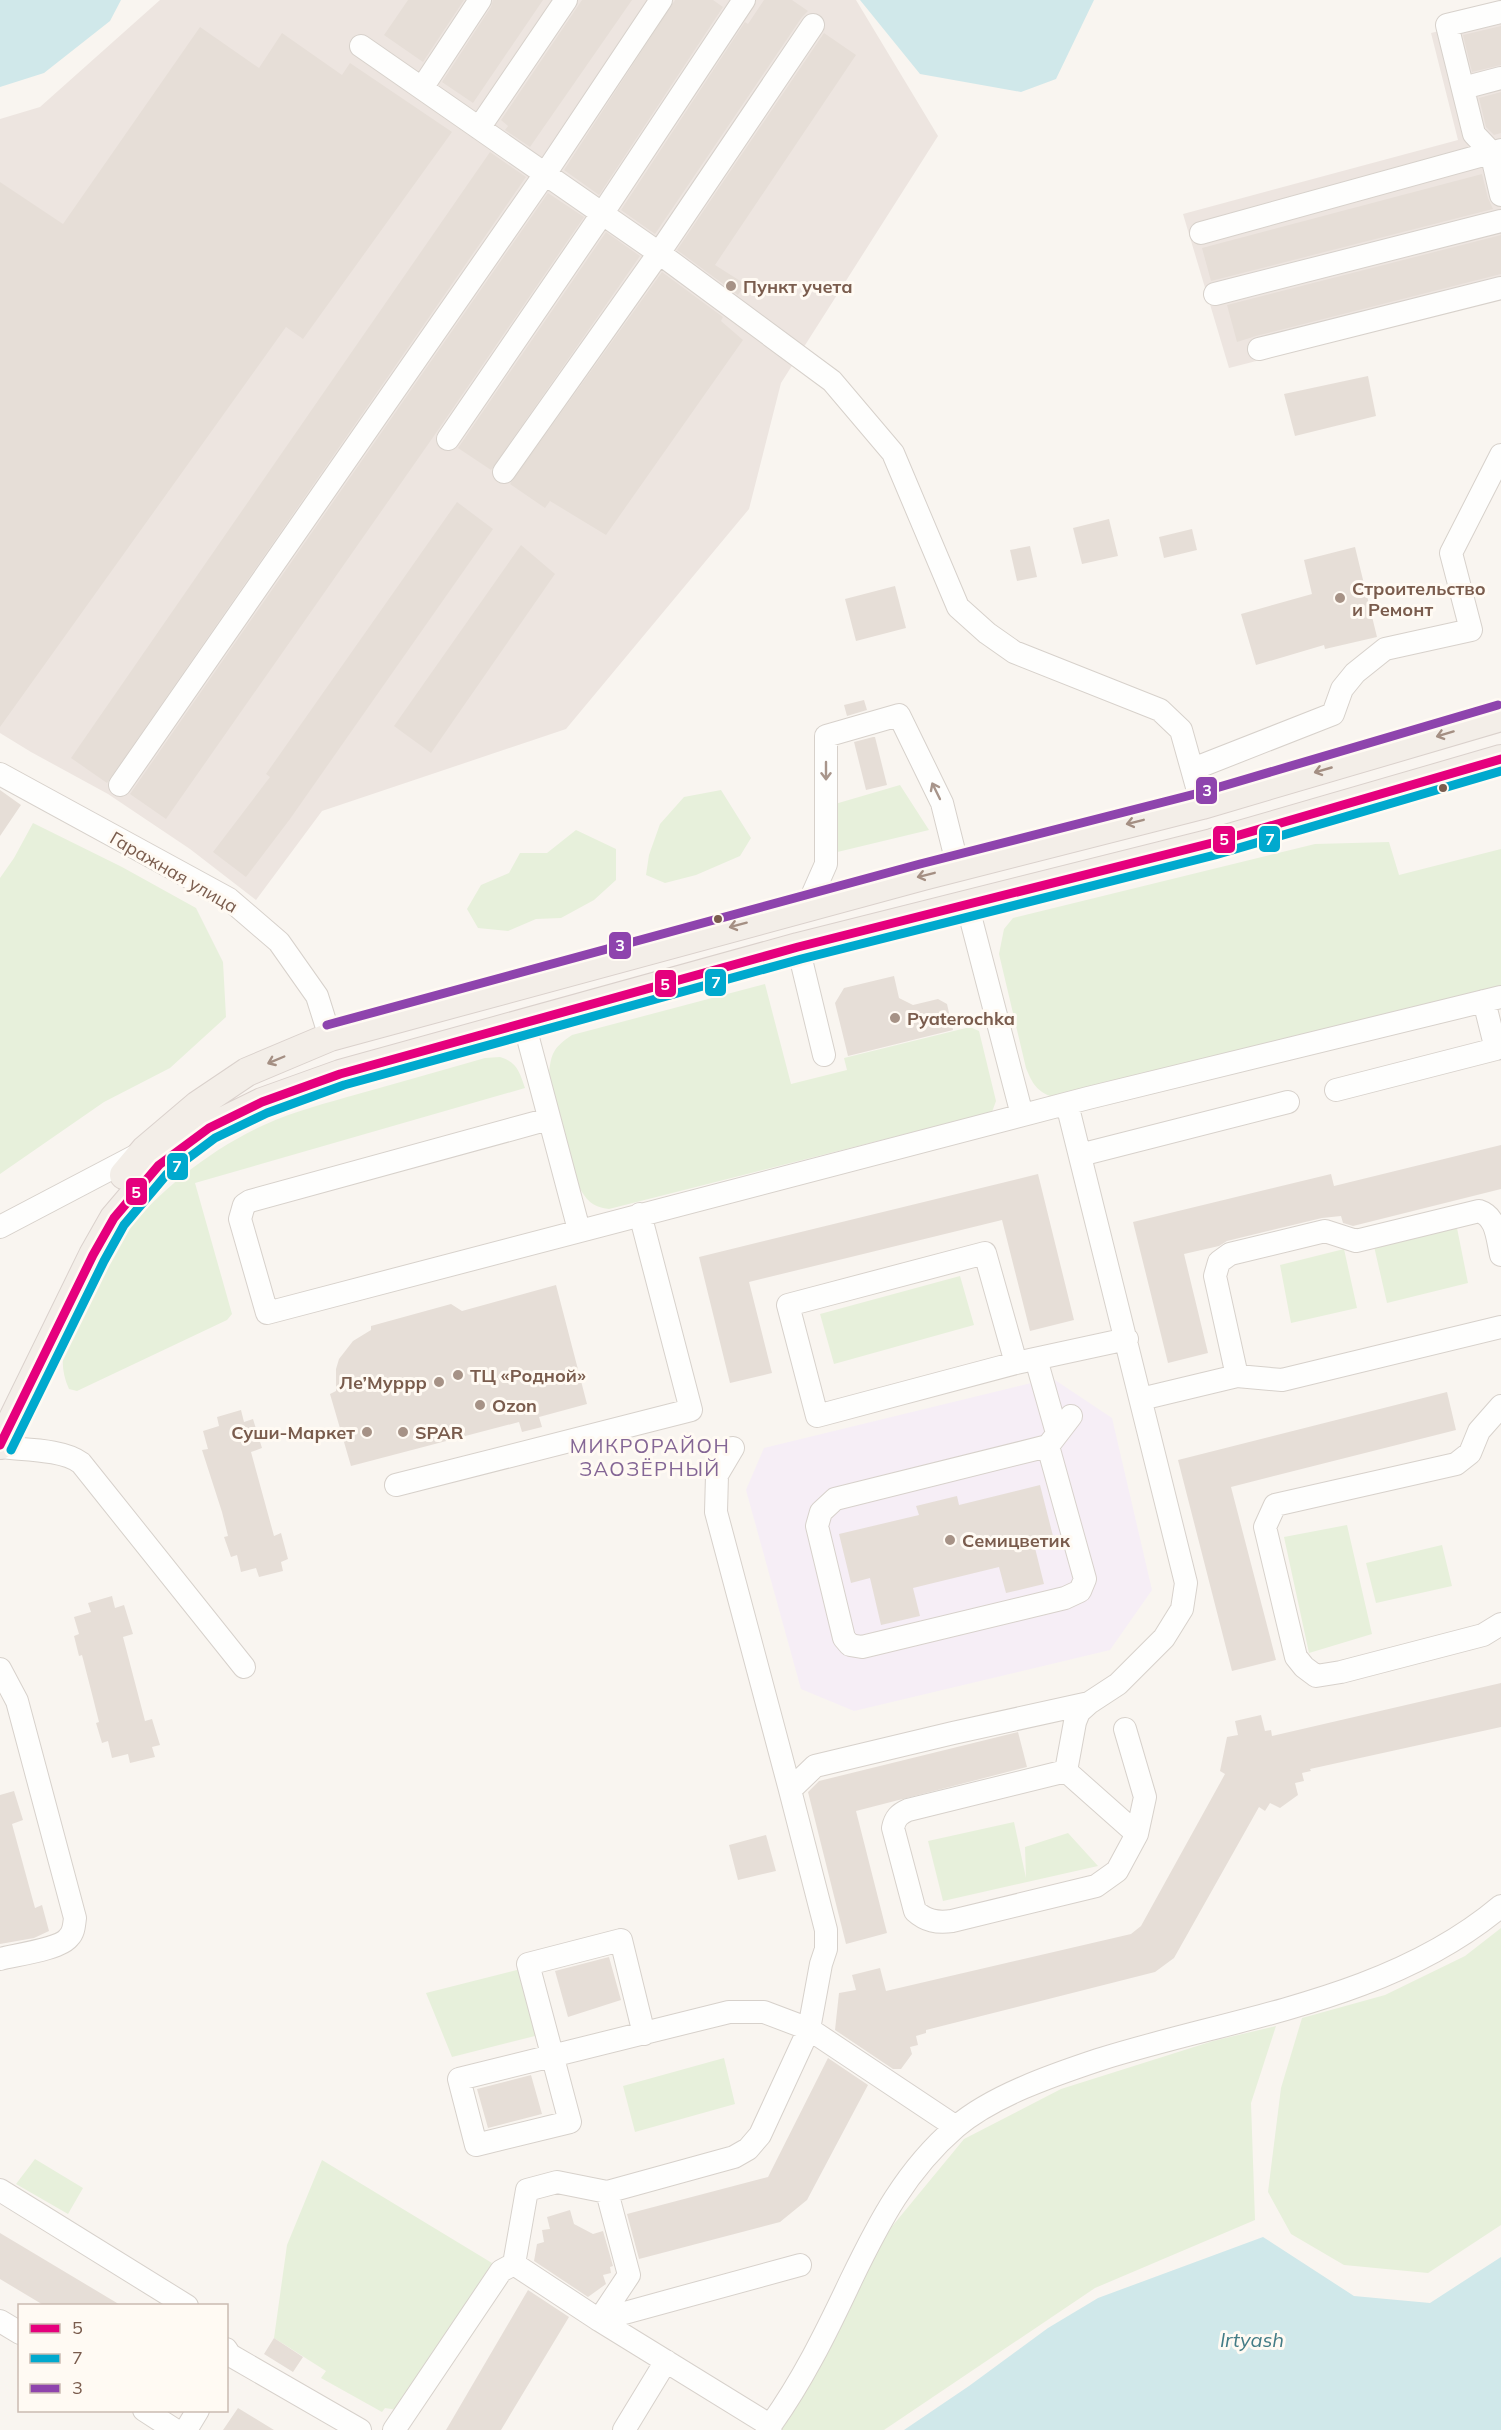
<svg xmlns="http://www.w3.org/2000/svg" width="1501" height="2430" viewBox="0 0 1501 2430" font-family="Mulish,sans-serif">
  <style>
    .industrial { fill: #ede5e0 }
    .education { fill: #f6eef6 }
    .green { fill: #e7f0db }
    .water { fill: #d0e8ea }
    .building { fill: #e6ded7 }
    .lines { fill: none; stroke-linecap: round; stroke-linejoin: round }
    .minor-casing { stroke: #d7d1cb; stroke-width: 24 }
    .major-casing { stroke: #dad1cc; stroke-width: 30 }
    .minor { stroke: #fefefd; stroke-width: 22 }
    .major { stroke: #f3eee8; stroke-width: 28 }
    .bus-1-casing { stroke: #fffaf3; stroke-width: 14 }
    .bus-2-casing { stroke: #fffaf3; stroke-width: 14 }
    .bus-3-casing { stroke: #fffaf3; stroke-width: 14 }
    .bus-1 { stroke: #e5007d; stroke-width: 9 }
    .bus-2 { stroke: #00a9ce; stroke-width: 9 }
    .bus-3 { stroke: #8e44ad; stroke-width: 9 }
    .oneway { stroke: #a48f83 }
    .oneway2 { stroke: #a8958b }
    .poi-dot { fill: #a69286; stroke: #fffaf3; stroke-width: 2 }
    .bus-dot { fill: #7a5c4d; stroke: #fffaf3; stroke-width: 2 }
    .labels { text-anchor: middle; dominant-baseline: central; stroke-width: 6; stroke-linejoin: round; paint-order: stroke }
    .poi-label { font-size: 18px; font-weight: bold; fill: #7a5c4d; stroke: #fffaf3; text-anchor: start }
    .street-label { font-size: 18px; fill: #7a5c4d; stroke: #fffaf3 }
    .neighbourhood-label { font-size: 20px; letter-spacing: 1.5px; fill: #846695; stroke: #fffaf3 }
    .water-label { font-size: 20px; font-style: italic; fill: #437c86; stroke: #fffaf3 }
    .line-badge { stroke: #fffaf3; stroke-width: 2 }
    .badge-label { font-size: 16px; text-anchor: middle; font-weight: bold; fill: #fff }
  </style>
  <rect width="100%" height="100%" fill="#f9f5f0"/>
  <path class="industrial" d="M 160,0 L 856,0 L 938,136 L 781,383 L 749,509 L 566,729 L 322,811 L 256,900 L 190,849 L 108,794 L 31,752 L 0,733 L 0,119 L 40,107 Z
    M 1501,16 L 1501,298 L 1229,368 L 1183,214 L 1458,140 L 1431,33 Z"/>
  <path class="education" d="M 1052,1378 L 1112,1418 L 1152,1590 L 1110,1650 L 854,1711 L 801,1689 L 746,1490 L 764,1448 Z"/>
  <path class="green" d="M 900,785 L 929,830 L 829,854 L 835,804 Z
    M 721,790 L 751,838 L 740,856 L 696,875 L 665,883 L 646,875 L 649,855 L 660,824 L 684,797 Z
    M 33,823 L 122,867 L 196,908 L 223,962 L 226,1017 L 170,1068 L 104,1102 L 0,1174 L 0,878 L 14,858 Z
    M 576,830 L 616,849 L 616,880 L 594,900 L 561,918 L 536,919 L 508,931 L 478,928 L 467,909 L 481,885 L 509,873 L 520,853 L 547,853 Z
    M 1389,842 L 1399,875 L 1501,849 L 1501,987 L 1053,1097 C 1037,1092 1032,1083 1026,1068 L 999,954 L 1004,929 L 1013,918 L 1315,844 Z
    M 765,984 L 791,1084 L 847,1070 L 844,1058 L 970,1027 L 979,1031 L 996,1101 L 992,1112 L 609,1209 C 592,1207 586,1200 578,1185 L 549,1074 C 551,1053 554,1047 572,1035 Z
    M 500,1057 C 517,1062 519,1071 525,1088 L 195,1183 L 232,1314 L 227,1320 L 77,1391 L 69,1389 C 53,1354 71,1327 87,1296 C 98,1276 109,1255 122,1237 C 158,1191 211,1149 264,1125 C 294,1111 327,1103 358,1094 C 401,1082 443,1070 485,1058 Z
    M 1456,1223 L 1468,1283 L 1387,1303 L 1373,1242 Z
    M 1344,1249 L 1357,1308 L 1291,1323 L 1280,1265 Z
    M 960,1276 L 974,1325 L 834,1364 L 820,1314 Z
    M 1347,1525 L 1372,1634 L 1309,1653 L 1284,1537 Z
    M 1442,1545 L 1452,1586 L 1376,1603 L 1366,1563 Z
    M 1014,1822 L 1026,1878 L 1025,1847 L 1068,1833 L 1098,1866 L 943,1901 L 928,1841 Z
    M 1501,1928 L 1501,2225 L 1428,2273 L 1344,2265 L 1291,2234 L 1268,2192 L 1281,2088 L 1302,2018 L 1385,1995 L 1465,1956 Z
    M 521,1969 L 539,2035 L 452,2057 L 426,1993 Z
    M 1276,2026 L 1251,2103 L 1255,2220 L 1095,2288 L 884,2430 L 776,2430 L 880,2241 L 964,2139 L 1061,2089 L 1213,2041 Z
    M 724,2058 L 735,2104 L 635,2132 L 623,2086 Z
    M 35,2159 L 83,2188 L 68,2214 L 16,2184 Z
    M 322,2160 L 492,2263 L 397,2410 L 385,2408 L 382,2412 L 321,2378 L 326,2371 L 274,2338 L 287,2245 Z"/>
  <path class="water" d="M 0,0 L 121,0 L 110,21 L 44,73 L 0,87 Z
    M 860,0 L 1094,0 L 1056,79 L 1021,92 L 920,74 Z
    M 1263,2237 L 1354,2296 L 1430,2303 L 1501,2257 L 1501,2430 L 904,2430 L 969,2386 L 1048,2328 L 1098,2298 Z"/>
  <path class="building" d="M 408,0 L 464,0 L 423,62 L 384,35 Z
    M 493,0 L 543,0 L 473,103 L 442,82 L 491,7 Z
    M 582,0 L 632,0 L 530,147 L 505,130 L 508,126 L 501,120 Z
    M 675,0 L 713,0 L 723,7 L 599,195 L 564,170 Z
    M 764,0 L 792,0 L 808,11 L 802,17 L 655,234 L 621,210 L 745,22 L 748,24 Z
    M 1501,26 L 1501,65 L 1472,72 L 1463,35 Z
    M 200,27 L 259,68 L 282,33 L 342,75 L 350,63 L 452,132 L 303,339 L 286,327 L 0,727 L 0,182 L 63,224 Z
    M 824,33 L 856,55 L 715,265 L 745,284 L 738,295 L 677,250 Z
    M 1501,92 L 1501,133 L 1494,135 L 1486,127 L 1479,98 Z
    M 490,152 L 526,177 L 107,783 L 71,758 Z
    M 1482,174 L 1488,198 L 1493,209 L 1211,281 L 1202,248 Z
    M 548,193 L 584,217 L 436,433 L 166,819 L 130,794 Z
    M 606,232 L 640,256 L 491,470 L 458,448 Z
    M 1501,235 L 1501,274 L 1256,336 L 1237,342 L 1227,305 Z
    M 662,272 L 723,317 L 721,321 L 743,340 L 606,535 L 550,501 L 545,508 L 510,484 Z
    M 1368,376 L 1376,416 L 1295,436 L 1284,394 Z
    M 457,502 L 493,529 L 290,819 L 246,877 L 213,852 L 270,777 L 266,774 Z
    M 1109,519 L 1118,556 L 1082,564 L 1073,528 Z
    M 1192,529 L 1197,550 L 1164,558 L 1159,537 Z
    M 521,545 L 555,574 L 431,753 L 394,726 Z
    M 1030,546 L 1037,577 L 1017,581 L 1010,550 Z
    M 1355,547 L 1377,637 L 1325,649 L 1324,645 L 1256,665 L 1241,614 L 1312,594 L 1304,560 Z
    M 895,586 L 906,628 L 856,641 L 845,599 Z
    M 864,700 L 867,710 L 847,716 L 844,705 Z
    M 873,737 L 875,737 L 887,785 L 866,790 L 854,742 Z
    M 0,790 L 21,805 L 0,836 Z
    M 894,976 L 899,998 L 913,1005 L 938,999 L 947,1004 L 953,1030 L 848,1056 L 835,1003 L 844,988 Z
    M 1501,1145 L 1501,1189 L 1353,1226 L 1343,1223 L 1341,1216 L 1322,1218 L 1227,1241 L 1219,1246 L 1184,1254 L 1208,1353 L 1168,1363 L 1133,1222 L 1331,1174 L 1334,1186 Z
    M 1038,1174 L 1074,1320 L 1030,1331 L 1002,1220 L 749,1282 L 772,1373 L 730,1383 L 699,1257 Z
    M 556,1285 L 587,1404 L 539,1417 L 542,1427 L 522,1432 L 519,1422 L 351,1466 L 330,1394 L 336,1391 L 336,1369 L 339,1359 L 353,1341 L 371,1330 L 371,1326 L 451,1304 L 462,1311 Z
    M 1447,1392 L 1456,1430 L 1231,1487 L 1276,1660 L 1232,1671 L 1178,1460 Z
    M 241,1410 L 244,1422 L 253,1419 L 262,1448 L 251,1452 L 274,1536 L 281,1533 L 288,1559 L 281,1562 L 283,1571 L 259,1577 L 256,1568 L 241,1572 L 237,1555 L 231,1557 L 224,1537 L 228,1536 L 222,1512 L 202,1450 L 208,1449 L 203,1431 L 219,1426 L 217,1417 Z
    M 1040,1485 L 1053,1536 L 1033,1540 L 1044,1584 L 1006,1593 L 999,1567 L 913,1588 L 920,1616 L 881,1625 L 870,1578 L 851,1583 L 839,1534 L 919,1515 L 916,1506 L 957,1496 L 959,1505 Z
    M 112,1596 L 115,1608 L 124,1605 L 133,1634 L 123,1637 L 145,1721 L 152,1719 L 160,1745 L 152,1747 L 155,1757 L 130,1763 L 128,1754 L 112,1758 L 108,1741 L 102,1743 L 96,1723 L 99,1722 L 93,1698 L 82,1655 L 79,1656 L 74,1636 L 79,1634 L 74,1617 L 91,1612 L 88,1603 Z
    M 1501,1683 L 1501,1727 L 1310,1769 L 1311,1771 L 1302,1773 L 1304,1781 L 1295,1783 L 1298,1795 L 1280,1808 L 1270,1803 L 1265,1811 L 1259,1807 L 1174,1958 L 1155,1972 L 926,2030 L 926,2033 L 916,2036 L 918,2045 L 910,2047 L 912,2054 L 901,2069 L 893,2069 L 835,2030 L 839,1993 L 856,1990 L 852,1975 L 880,1968 L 886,1991 L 1131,1934 L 1141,1926 L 1225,1774 L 1220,1771 L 1227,1737 L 1238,1735 L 1235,1721 L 1261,1715 L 1265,1731 L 1271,1730 L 1272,1736 Z
    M 1018,1732 L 1027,1767 L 856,1811 L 887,1933 L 846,1944 L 808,1792 L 819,1781 Z
    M 14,1791 L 23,1820 L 12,1824 L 35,1908 L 42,1905 L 49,1931 L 34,1938 L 0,1944 L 0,1795 Z
    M 766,1835 L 776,1871 L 738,1880 L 729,1845 Z
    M 609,1957 L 621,2000 L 568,2017 L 555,1971 Z
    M 828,2058 L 868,2085 L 807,2200 L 780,2222 L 639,2259 L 627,2214 L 768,2177 Z
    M 531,2075 L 542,2114 L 488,2128 L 477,2089 Z
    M 570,2210 L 574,2224 L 593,2234 L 603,2231 L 613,2266 L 610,2267 L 611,2273 L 603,2275 L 606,2284 L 588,2297 L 534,2261 L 537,2244 L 544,2242 L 542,2230 L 550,2229 L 547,2217 Z
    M 0,2233 L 122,2306 L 45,2306 L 0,2279 Z
    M 528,2290 L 569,2317 L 501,2430 L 446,2430 Z
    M 274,2338 L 303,2357 L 293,2372 L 264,2354 Z
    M 238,2408 L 274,2430 L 223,2430 Z"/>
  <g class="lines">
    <defs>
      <path id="minor" d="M 1501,12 L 1447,25 L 1474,134 L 1491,152 L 1501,195
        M 361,46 L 659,253 L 832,381 L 893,453 L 958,607 L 987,633 L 1014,652 L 1160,710 L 1181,730 L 1202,805
        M 422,88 L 480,0
        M 1463,88 L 1501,78
        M 479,128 L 566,0
        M 1201,233 L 1501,150
        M 1215,294 L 1501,221
        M 1259,349 L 1501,288
        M 448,439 L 602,214 L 744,0
        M 504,472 L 659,253 L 813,25
        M 1193,769 L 1333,714 L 1342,689 L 1355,673 L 1385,649 L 1471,630 L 1451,553 L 1501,455
        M 0,774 L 229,899 L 279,942 L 317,996 L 330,1037
        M 120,785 L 545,174 L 661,0
        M 967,904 L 1022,1115
        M 807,907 L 826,864 L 826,736 L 899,715 L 942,803 L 958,867
        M 798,947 L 824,1055
        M 524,1023 L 579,1230
        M 1336,1090 L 1496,1049 L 1484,1001
        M 549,1119 L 250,1201 L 244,1205 L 240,1219 L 267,1313 L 1088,1098 L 1501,997
        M 1080,1155 L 1288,1102
        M 0,1227 L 139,1154
        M 1036,1359 L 1057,1433
        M 1016,1363 L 985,1253 L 788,1305 L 817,1416 L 1016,1363 L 1127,1339
        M 1237,1376 L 1215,1276 L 1219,1262 L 1230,1254 L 1325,1231 L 1356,1241 L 1479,1211 C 1497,1217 1497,1238 1501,1255
        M 1141,1399 L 1237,1376 L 1282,1380 L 1501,1327
        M 1501,1406 L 1479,1431 L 1470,1453 L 1456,1464 L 1275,1505 L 1265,1527 L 1296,1657 L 1304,1667 L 1316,1676 L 1341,1672 L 1483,1635 L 1501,1624
        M 1048,1446 L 1085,1579 L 1080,1591 L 1065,1598 L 862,1647 L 850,1645 L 844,1638 L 817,1526 L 821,1512 L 835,1499 L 1048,1446 L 1071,1416
        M 0,1447 C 23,1450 63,1449 81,1463 L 244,1667
        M 733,1448 L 717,1475 L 716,1512 L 790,1790
        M 396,1485 L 691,1410 L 640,1214
        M 0,1669 L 17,1701 L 75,1918 C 74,1925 74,1932 69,1937 C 61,1949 15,1955 0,1959
        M 1125,1729 L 1145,1797 L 1137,1834
        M 1066,1771 L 1075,1722 L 1079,1712 L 1089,1703 L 1118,1684 L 1164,1638 L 1182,1609 L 1186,1583 L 1067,1104
        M 1066,1771 L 1137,1834 L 1117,1871 L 1096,1886 L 952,1921 C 937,1923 926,1921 915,1911 L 893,1828 C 895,1818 899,1814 908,1810 Z
        M 644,2034 L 621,1940 L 528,1964 L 570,2122 L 476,2145 L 459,2079 L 729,2012 L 764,2012 L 809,2029 L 956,2127
        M 0,2190 L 187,2306
        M 514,2264 L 599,2320 L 771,2426
        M 599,2320 L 800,2265
        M 599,2320 L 629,2275 L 607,2192
        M 0,2321 L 20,2333
        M 226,2349 L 230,2355 L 360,2430
        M 144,2410 L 175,2430
        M 186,2430 L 198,2410
        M 394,2430 L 501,2271 L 514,2264 L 527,2190 L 557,2182 L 607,2192 L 734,2157 L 748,2149 L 760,2135 L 809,2029 L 821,1964 L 826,1949 L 826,1930 L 790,1790 L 815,1766 L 953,1733 L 1089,1703
        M 624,2430 L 666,2361
        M 767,2430 C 801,2384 827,2331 851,2280 C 879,2222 906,2170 956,2127 C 992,2096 1053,2075 1098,2060 C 1234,2017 1388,2001 1501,1906"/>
      <path id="major" d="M 124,1175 L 145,1150 L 198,1105 L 247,1072 L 330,1037 L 923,876 L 1202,805 L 1501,717
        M 0,1445 L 93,1255 L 114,1218 L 159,1165 L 209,1128 L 262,1102 L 340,1074 L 798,947 L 1212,843 L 1501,759"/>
    </defs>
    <use href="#minor" class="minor-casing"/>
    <use href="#major" class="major-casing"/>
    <use href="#minor" class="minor"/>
    <use href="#major" class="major"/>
    <defs>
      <path id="bus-1" d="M 0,1445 L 93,1255 L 114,1218 L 159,1165 L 209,1128 L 262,1102 L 340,1074 L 798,947 L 1212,843 L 1501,759"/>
      <path id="bus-2" d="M 11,1450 L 104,1261 L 124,1225 L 167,1174 L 215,1138 L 267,1113 L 344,1085 L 801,959 L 1215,855 L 1501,771"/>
      <path id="bus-3" d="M 327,1025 L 920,864 L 1199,793 L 1498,705"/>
    </defs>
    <use href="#bus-1" class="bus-1-casing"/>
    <use href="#bus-2" class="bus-2-casing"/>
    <use href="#bus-3" class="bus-3-casing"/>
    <use href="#bus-1" class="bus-1"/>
    <use href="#bus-2" class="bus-2"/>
    <use href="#bus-3" class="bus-3"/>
  </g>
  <defs><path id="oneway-shaft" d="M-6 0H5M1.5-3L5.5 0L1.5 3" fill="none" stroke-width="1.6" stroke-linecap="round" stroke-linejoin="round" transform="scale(1.5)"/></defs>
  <g class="oneway">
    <use href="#oneway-shaft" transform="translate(1445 734) rotate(163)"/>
    <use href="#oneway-shaft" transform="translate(1323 770) rotate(164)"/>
    <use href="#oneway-shaft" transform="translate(1135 822) rotate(166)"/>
    <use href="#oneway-shaft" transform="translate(926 875) rotate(166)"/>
    <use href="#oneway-shaft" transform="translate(738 925) rotate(165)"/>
    <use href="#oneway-shaft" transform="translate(276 1060) rotate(157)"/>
  </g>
  <g class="oneway2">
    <use href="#oneway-shaft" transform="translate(826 771) rotate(90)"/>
    <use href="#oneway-shaft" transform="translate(936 791) rotate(-116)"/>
  </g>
  <g class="poi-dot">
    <circle cx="731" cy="286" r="6"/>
    <circle cx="1340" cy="598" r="6"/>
    <circle cx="895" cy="1018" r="6"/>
    <circle cx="458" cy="1375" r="6"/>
    <circle cx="439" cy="1382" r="6"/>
    <circle cx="480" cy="1405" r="6"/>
    <circle cx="367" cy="1432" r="6"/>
    <circle cx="403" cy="1432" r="6"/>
    <circle cx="950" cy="1540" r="6"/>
  </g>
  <g class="bus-dot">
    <circle cx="1443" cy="788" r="5"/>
    <circle cx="718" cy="919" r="5"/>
  </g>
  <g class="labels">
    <g class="poi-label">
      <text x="743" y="286">Пункт учета</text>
      <text x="1352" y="588">Строительство<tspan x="1352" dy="21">и Ремонт</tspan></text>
      <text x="907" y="1018">Pyaterochka</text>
      <text x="470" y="1375">ТЦ «Родной»</text>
      <text x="427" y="1382" text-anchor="end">Ле’Муррр</text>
      <text x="492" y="1405">Ozon</text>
      <text x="355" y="1432" text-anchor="end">Суши-Маркет</text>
      <text x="415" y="1432">SPAR</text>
      <text x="962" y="1540">Семицветик</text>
    </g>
    <g class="street-label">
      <text transform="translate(174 872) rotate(30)">Гаражная улица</text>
    </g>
    <g class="neighbourhood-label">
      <text x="650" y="1445">МИКРОРАЙОН<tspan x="650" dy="23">ЗАОЗЁРНЫЙ</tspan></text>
    </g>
    <g class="water-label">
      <text x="1252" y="2339">Irtyash</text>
    </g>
  </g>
  <g class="line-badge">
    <rect x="1195" y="776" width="23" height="29" rx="6" fill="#8e44ad"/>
    <rect x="1258" y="825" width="23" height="28" rx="6" fill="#00a9ce"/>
    <rect x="1212" y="825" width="24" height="29" rx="6" fill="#e5007d"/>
    <rect x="608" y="931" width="24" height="29" rx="6" fill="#8e44ad"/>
    <rect x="704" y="968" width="23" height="29" rx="6" fill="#00a9ce"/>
    <rect x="654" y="969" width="23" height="29" rx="6" fill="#e5007d"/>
    <rect x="166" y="1152" width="23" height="29" rx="6" fill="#00a9ce"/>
    <rect x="125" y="1177" width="23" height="29" rx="6" fill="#e5007d"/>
  </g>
  <g class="badge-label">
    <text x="1207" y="796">3</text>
    <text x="1270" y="845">7</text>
    <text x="1224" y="845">5</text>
    <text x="620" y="951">3</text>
    <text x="716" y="988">7</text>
    <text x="665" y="990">5</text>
    <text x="177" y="1172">7</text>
    <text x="136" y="1198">5</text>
  </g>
  <rect x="18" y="2304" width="210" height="108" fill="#fffaf3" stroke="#cabbb1" stroke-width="1.5"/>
  <rect x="30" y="2324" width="30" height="9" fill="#e5007d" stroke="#cabbb1" stroke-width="1.5"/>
  <text x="72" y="2334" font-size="18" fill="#7a5c4d">5</text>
  <rect x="30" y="2354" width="30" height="9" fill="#00a9ce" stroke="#cabbb1" stroke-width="1.5"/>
  <text x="72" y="2364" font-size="18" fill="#7a5c4d">7</text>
  <rect x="30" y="2384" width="30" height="9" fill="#8e44ad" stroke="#cabbb1" stroke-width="1.5"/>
  <text x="72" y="2394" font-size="18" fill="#7a5c4d">3</text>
</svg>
